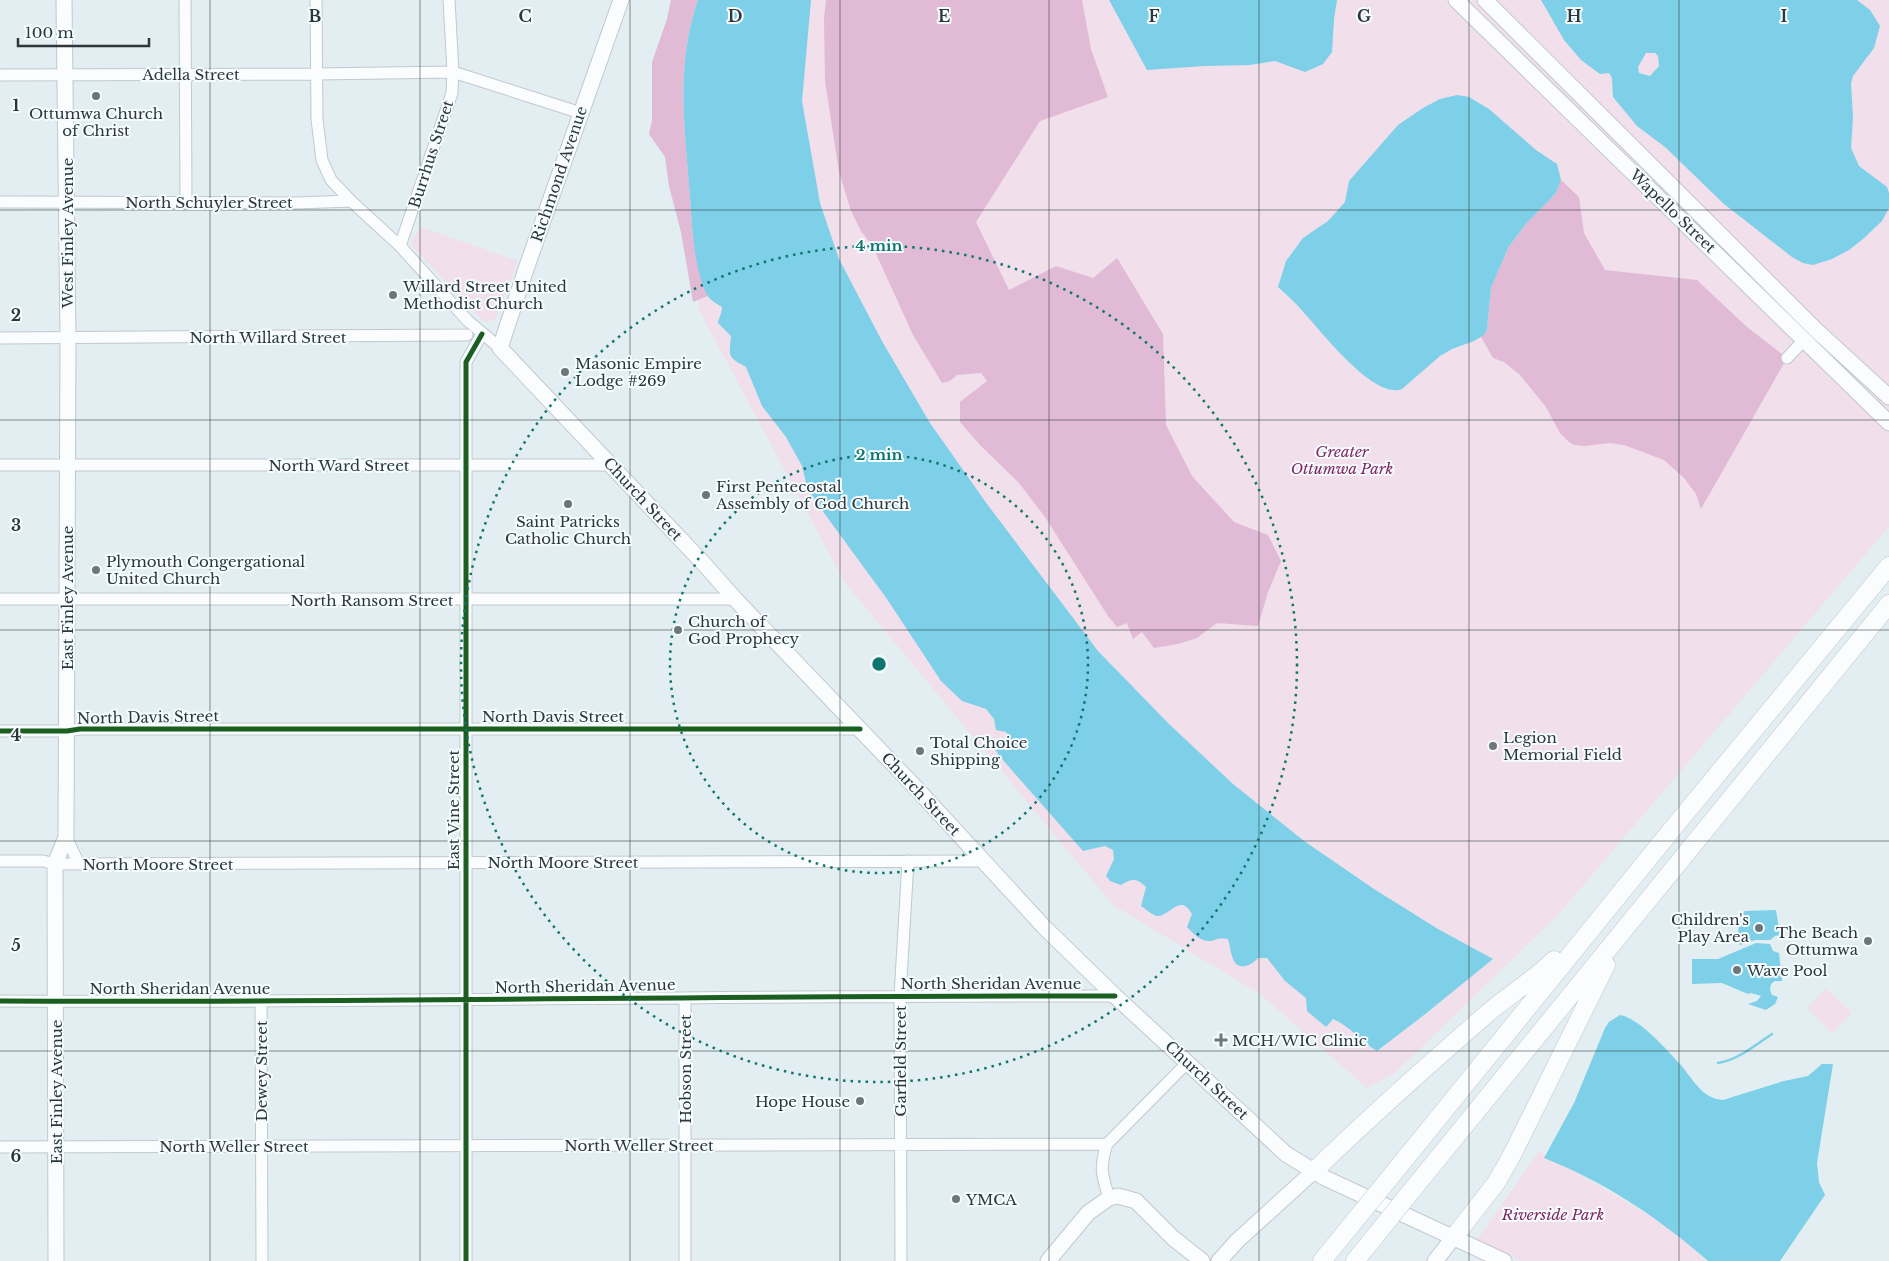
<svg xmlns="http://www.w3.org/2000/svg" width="1889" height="1261" viewBox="0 0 1889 1261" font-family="'Libre Baskerville',serif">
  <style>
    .green { fill: #f1dfec }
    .forest { fill: #e1bad5 }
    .water { fill: #7dd0e7; fill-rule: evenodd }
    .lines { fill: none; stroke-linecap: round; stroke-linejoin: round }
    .stream { stroke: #7dd0e7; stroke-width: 2.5 }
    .minor-casing { stroke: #c0c9cd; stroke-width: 13 }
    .major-casing { stroke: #c0c9cd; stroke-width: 17 }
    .highway-casing { stroke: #c0c9cd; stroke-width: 19 }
    .minor { stroke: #fbfcfd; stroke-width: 11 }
    .major { stroke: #fbfcfd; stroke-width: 15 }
    .highway { stroke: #fbfcfd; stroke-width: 18 }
    .highway-bridge-casing { stroke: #c0c9cd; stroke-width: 19; stroke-linecap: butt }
    .highway-bridge { stroke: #fbfcfd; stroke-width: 18 }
    .cycleway-casing { stroke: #f4fcff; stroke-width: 8 }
    .cycleway { stroke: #1b5e20; stroke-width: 5 }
    .grid { fill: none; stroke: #2e3639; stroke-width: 1; stroke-opacity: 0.55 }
    .ring { fill: none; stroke: #0f766e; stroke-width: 2.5; stroke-dasharray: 2.5 5 }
    .poi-dot { fill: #6d767a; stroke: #f4fcff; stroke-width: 2 }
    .labels { text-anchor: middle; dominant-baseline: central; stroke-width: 4; stroke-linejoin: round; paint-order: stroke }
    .street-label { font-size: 15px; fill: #2e3639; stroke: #f4fcff }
    .poi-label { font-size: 15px; fill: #2e3639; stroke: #f4fcff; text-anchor: start }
    .park-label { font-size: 15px; font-style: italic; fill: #822660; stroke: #f4fcff }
    .grid-label { font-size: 16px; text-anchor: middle; font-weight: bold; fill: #2e3639; stroke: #f4fcff; stroke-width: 4; stroke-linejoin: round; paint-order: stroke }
    .centre { fill: #0f766e; stroke: #f4fcff; stroke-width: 2.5 }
    .ring-label { font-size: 15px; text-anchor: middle; font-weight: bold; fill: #0f766e; stroke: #f4fcff; stroke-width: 4; stroke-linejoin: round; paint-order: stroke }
  </style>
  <rect width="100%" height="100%" fill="#e3eef2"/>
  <path class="green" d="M 702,0 L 1889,0 L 1889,527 L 1557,916 L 1394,1074 L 1367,1088 L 1260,994 L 1113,905 L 845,583 L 699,310 L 673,119 Z
    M 421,227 L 518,261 L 496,318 L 488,322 L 482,320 L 410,244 Z
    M 1826,988 L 1852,1013 L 1832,1033 L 1807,1008 Z
    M 1539,1151 L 1675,1230 L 1706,1261 L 1522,1261 L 1477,1240 Z"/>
  <path class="forest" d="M 671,0 L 698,0 C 678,59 683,112 688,173 C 691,203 691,234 698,264 C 700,275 704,286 708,296 L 693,302 L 681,232 L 669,186 L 665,157 L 649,134 L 652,120 L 652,62 L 667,19 Z
    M 826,0 L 1082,0 L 1091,49 L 1108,97 L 1040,121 L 976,222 L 1009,290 L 1056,266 L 1093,278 L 1117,258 L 1163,334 L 1166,425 L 1192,476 L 1234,522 L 1268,535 L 1281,561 L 1268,592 L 1258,626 L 1217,623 L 1197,638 L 1178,644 L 1154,648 L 1142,632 L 1133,639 L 1127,623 L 1117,627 L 1108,616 L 1045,517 L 1019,483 L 980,445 L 960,422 L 960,402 L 987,381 L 981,373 L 957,375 L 950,381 L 942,383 L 913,335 L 873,247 L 861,231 L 851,211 L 839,172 L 825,81 L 824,19 Z
    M 1561,180 L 1579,197 L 1584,233 L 1605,270 L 1697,280 L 1747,327 L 1787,358 L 1701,509 L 1696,494 L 1684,478 L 1664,460 L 1624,445 L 1609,443 L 1585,446 L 1574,445 L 1568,441 L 1560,433 L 1546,407 L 1520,375 L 1504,362 L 1493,358 L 1481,337 L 1487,329 L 1491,288 L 1508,248 L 1525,225 L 1556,193 Z"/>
  <path class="water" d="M 698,0 L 811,0 L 802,101 L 820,203 L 839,259 L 883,343 L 930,423 L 987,504 L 1098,651 L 1169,724 L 1233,784 L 1304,841 L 1374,889 L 1438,929 L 1493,959 L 1424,1015 L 1377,1051 C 1361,1042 1350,1026 1333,1019 L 1326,1027 L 1307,1011 L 1306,998 L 1285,981 L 1267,958 L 1258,958 C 1250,967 1236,972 1232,956 C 1230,950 1230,945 1228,939 C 1216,937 1216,941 1208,941 C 1200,941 1192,932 1187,927 L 1192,914 C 1180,893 1171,915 1158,916 C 1153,916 1146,909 1141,906 L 1146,887 C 1137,878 1132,878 1121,885 L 1110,881 L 1106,876 L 1114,859 L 1113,850 L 1105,846 L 1083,851 L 1002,759 L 987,739 L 1004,741 L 1009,736 L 1006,732 L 996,730 L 994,719 L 986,709 L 962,701 L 941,681 L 887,599 L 816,502 L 807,487 L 802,466 L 786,437 L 762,406 L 746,367 C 727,357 729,357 731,336 L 718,323 C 718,319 722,314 722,307 C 717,304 710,300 707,295 C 694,269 692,226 690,197 C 685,128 675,67 698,0 Z
    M 1109,0 L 1337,0 L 1334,19 L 1332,52 L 1323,64 L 1305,72 L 1275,61 L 1250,65 L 1204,66 L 1147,70 Z
    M 1541,0 L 1857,0 L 1870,10 L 1880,26 L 1874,48 L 1853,76 L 1851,83 L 1853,118 L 1851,148 L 1859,166 L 1887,187 L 1889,193 L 1889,208 L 1882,221 L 1863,239 L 1849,250 L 1832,259 L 1813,265 L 1803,263 L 1792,257 L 1724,204 L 1665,147 L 1637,126 L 1613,97 L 1612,78 L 1609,73 L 1600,74 L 1581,60 L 1564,40 ZM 1646,53 L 1655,53 L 1658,56 L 1659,66 L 1650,76 L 1639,73 L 1638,67 Z
    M 1457,95 L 1469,97 L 1489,109 L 1536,150 L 1557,164 L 1561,180 L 1556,193 L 1525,225 L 1508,248 L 1491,288 L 1487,329 L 1484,335 L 1474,341 L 1452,349 L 1440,356 L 1402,389 C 1374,400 1322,332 1305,314 C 1297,304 1287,295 1278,287 L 1286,261 L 1303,238 L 1328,221 L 1345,202 L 1349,181 L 1398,125 L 1423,108 L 1440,99 Z
    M 1776,910 L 1780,935 L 1775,936 L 1770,940 L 1755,940 L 1740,945 L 1737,940 L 1739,925 L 1744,918 L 1743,913 L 1745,911 Z
    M 1756,943 L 1770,944 L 1773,951 L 1779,953 L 1782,981 L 1775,981 L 1771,984 L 1770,990 L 1772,995 L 1778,997 L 1775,1004 L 1766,1010 L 1748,1004 L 1757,1001 L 1761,996 L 1751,993 L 1748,994 L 1722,983 L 1692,984 L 1692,959 L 1718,959 Z
    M 1620,1015 C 1639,1018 1667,1050 1680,1064 C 1693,1079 1702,1099 1723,1100 L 1784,1081 L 1808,1076 L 1822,1064 L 1833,1064 L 1817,1163 L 1819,1182 L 1825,1195 L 1780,1261 L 1708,1261 C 1659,1218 1605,1182 1544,1158 L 1574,1103 L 1605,1028 L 1609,1022 Z"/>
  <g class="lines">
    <path class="stream" d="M 1718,1063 C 1738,1060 1755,1045 1772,1034"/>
    <defs>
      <path id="minor" d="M 185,0 L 186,202
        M 316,0 L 317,119 L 322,160 L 331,180 L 351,201 L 400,246 L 468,321 L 500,348
        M 0,75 L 317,74 L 453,72 L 581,113
        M 0,202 L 297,203 L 351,201
        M 400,246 L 452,93 L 453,72 L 449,0
        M 0,338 L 467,335
        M 1787,358 L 1805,339
        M 0,465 L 610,465
        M 0,599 L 735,599
        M 0,731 L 67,731 L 80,729 L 860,729
        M 66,837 L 79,864
        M 0,861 L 43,861 L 55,864 L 982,861
        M 261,1000 L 262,1261
        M 0,1001 C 372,1003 744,995 1115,996
        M 0,1147 L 1107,1144
        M 1109,1198 C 1102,1175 1099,1168 1107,1144 L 1187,1063
        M 466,1261 L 466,362 L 482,334
        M 685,1261 L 685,998
        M 901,1261 L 900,996 L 908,861"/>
      <path id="major" d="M 621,0 L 526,269 L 500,348 L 705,565 L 735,599 L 917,789 L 1045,928 L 1115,996 L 1286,1154 L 1325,1178 L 1504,1261
        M 1456,0 L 1889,423
        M 1485,0 L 1816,330 L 1889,397
        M 56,1261 L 55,864 L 66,837 L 68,338 L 64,0
        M 1048,1261 L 1088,1213 L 1109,1198 L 1118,1196 L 1136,1201 L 1173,1238 L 1202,1261
        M 1219,1261 L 1237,1241 L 1314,1171
        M 1435,1261 L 1454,1237"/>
      <path id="highway" d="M 1314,1171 C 1371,1116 1429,1064 1489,1012 C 1510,994 1534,980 1554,960
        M 1392,1175 L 1674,827 L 1889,566
        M 1413,1189 L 1889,604
        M 1454,1237 L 1496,1183 L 1512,1155 L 1606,965
        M 1322,1261 L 1352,1224
        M 1355,1261 L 1376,1235"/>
    </defs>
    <use href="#minor" class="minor-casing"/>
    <use href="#major" class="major-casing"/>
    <use href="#highway" class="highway-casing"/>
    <use href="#minor" class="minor"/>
    <use href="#major" class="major"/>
    <use href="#highway" class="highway"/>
    <defs>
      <path id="highway-bridge" d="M 1352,1224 L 1392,1175
        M 1376,1235 L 1413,1189"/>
    </defs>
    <use href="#highway-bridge" class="highway-bridge-casing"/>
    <use href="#highway-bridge" class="highway-bridge"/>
    <defs>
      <path id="cycleway" d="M 0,731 L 67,731 L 80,729 L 860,729
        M 0,1001 C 372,1003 744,995 1115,996
        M 466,1261 L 466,362 L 482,334"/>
    </defs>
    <use href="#cycleway" class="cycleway-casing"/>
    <use href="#cycleway" class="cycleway"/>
  </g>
  <path class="grid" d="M 210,0 L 210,1261M 420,0 L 420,1261M 630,0 L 630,1261M 840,0 L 840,1261M 1049,0 L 1049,1261M 1259,0 L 1259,1261M 1469,0 L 1469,1261M 1679,0 L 1679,1261M 0,210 L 1889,210M 0,420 L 1889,420M 0,630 L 1889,630M 0,841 L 1889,841M 0,1051 L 1889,1051"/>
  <g class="ring">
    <circle cx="879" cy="664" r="209"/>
    <circle cx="879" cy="664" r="418"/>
  </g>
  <g class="poi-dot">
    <circle cx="96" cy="96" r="5"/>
    <circle cx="393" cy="295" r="5"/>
    <circle cx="565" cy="372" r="5"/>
    <circle cx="706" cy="495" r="5"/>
    <circle cx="568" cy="504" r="5"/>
    <circle cx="96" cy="570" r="5"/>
    <circle cx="678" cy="630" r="5"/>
    <circle cx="1493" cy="746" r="5"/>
    <circle cx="920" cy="751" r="5"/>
    <circle cx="1759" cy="928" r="5"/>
    <circle cx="1868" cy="941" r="5"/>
    <circle cx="1737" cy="970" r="5"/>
    <path d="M1218.5 1032.5h5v5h5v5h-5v5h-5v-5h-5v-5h5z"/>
    <circle cx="860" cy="1101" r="5"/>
    <circle cx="956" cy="1199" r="5"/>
  </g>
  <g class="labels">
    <g class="street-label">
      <text x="191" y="74">Adella Street</text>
      <text transform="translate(431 154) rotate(-72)">Burrhus Street</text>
      <text transform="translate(559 174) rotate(-71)">Richmond Avenue</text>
      <text x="209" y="202">North Schuyler Street</text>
      <text transform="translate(1673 211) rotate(44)">Wapello Street</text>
      <text transform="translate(67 233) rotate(-90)">West Finley Avenue</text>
      <text x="268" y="337">North Willard Street</text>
      <text x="339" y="465">North Ward Street</text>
      <text transform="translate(643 499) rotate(47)">Church Street</text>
      <text transform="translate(67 598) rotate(-90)">East Finley Avenue</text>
      <text x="372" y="600">North Ransom Street</text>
      <text x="553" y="716">North Davis Street</text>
      <text transform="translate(148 717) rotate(-1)">North Davis Street</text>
      <text transform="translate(921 794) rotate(47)">Church Street</text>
      <text transform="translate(453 810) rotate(-90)">East Vine Street</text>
      <text x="563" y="862">North Moore Street</text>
      <text x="158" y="864">North Moore Street</text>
      <text x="991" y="983">North Sheridan Avenue</text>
      <text transform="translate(585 986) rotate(-1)">North Sheridan Avenue</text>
      <text x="180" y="988">North Sheridan Avenue</text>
      <text transform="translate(900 1061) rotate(-90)">Garfield Street</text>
      <text transform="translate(685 1069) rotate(-90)">Hobson Street</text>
      <text transform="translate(261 1071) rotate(-90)">Dewey Street</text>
      <text transform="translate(1207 1080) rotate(43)">Church Street</text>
      <text transform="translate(56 1092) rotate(-90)">East Finley Avenue</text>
      <text x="639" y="1145">North Weller Street</text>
      <text x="234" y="1146">North Weller Street</text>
    </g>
    <g class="poi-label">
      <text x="96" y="113" text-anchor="middle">Ottumwa Church<tspan x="96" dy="17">of Christ</tspan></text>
      <text x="403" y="286">Willard Street United<tspan x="403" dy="17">Methodist Church</tspan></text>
      <text x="575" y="363">Masonic Empire<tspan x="575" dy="17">Lodge #269</tspan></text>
      <text x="716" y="486">First Pentecostal<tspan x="716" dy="17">Assembly of God Church</tspan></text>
      <text x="568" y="521" text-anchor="middle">Saint Patricks<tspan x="568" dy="17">Catholic Church</tspan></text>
      <text x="106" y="561">Plymouth Congergational<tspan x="106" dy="17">United Church</tspan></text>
      <text x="688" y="621">Church of<tspan x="688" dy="17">God Prophecy</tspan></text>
      <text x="1503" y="737">Legion<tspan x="1503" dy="17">Memorial Field</tspan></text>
      <text x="930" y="742">Total Choice<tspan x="930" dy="17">Shipping</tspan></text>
      <text x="1749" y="919" text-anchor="end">Children's<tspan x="1749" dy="17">Play Area</tspan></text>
      <text x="1858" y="932" text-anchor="end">The Beach<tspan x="1858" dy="17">Ottumwa</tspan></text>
      <text x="1747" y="970">Wave Pool</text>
      <text x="1232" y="1040">MCH/WIC Clinic</text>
      <text x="850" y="1101" text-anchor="end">Hope House</text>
      <text x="966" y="1199">YMCA</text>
    </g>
    <g class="park-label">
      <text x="1342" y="451">Greater<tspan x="1342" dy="17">Ottumwa Park</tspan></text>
      <text x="1553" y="1214">Riverside Park</text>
    </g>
  </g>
  <g class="grid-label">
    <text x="315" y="22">B</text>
    <text x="525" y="22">C</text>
    <text x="735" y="22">D</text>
    <text x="944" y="22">E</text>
    <text x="1154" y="22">F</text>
    <text x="1364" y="22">G</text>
    <text x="1574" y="22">H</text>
    <text x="1784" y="22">I</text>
    <text x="16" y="111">1</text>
    <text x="16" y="321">2</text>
    <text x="16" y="531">3</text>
    <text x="16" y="741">4</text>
    <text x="16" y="951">5</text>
    <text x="16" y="1162">6</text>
  </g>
  <circle cx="879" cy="664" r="8" class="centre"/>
  <g class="ring-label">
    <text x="879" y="251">4 min</text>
    <text x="879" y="460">2 min</text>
  </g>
  <path d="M18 38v8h131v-8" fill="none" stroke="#2e3639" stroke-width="2.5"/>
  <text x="25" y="38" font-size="15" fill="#2e3639" stroke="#f4fcff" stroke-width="4" paint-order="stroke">100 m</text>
</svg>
